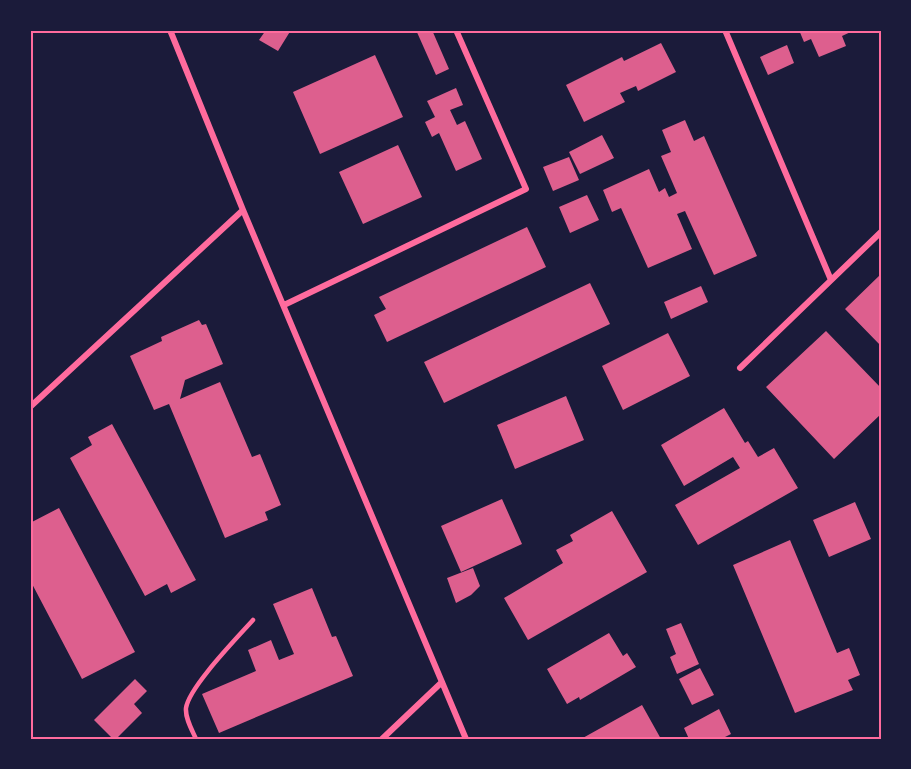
<svg xmlns="http://www.w3.org/2000/svg" width="911" height="769" viewBox="0 0 911 769" font-family="'Varela Round',sans-serif">
  <style>
    .building { fill: #dd5f8e }
    .lines { fill: none; stroke-linecap: round; stroke-linejoin: round }
    .service { stroke: #ff6b9d; stroke-width: 4.5 }
    .minor { stroke: #ff6b9d; stroke-width: 6 }
    .neatline { fill: none; stroke: #ff6b9d; stroke-width: 2 }
  </style>
  <rect width="100%" height="100%" fill="#1b1b3a"/>
  <path class="building" d="M 266,30 L 291,30 L 278,51 L 259,40 Z
    M 416,30 L 432,30 L 449,69 L 436,75 Z
    M 799,30 L 855,30 L 842,36 L 846,46 L 819,57 L 811,39 L 804,42 Z
    M 661,43 L 676,72 L 638,91 L 636,86 L 620,93 L 625,102 L 584,122 L 566,85 L 622,57 L 624,61 Z
    M 787,45 L 794,63 L 768,75 L 760,57 Z
    M 375,55 L 403,117 L 320,154 L 293,92 Z
    M 456,88 L 463,105 L 450,110 L 457,125 L 465,121 L 482,159 L 456,171 L 439,133 L 432,137 L 425,122 L 435,117 L 427,101 Z
    M 685,120 L 694,141 L 704,136 L 757,256 L 714,275 L 685,211 L 677,214 L 692,249 L 648,268 L 621,208 L 612,212 L 603,190 L 649,169 L 659,192 L 665,188 L 669,197 L 677,193 L 661,156 L 671,152 L 662,130 Z
    M 602,135 L 614,158 L 580,174 L 569,152 Z
    M 398,145 L 422,197 L 363,224 L 339,172 Z
    M 569,157 L 579,180 L 553,191 L 543,167 Z
    M 587,195 L 599,220 L 570,233 L 559,207 Z
    M 527,227 L 546,267 L 387,342 L 374,315 L 386,309 L 379,297 Z
    M 881,274 L 881,346 L 845,309 Z
    M 590,283 L 610,324 L 444,403 L 424,362 Z
    M 701,286 L 708,302 L 671,319 L 664,302 Z
    M 199,320 L 202,325 L 206,324 L 223,364 L 185,380 L 180,399 L 220,382 L 252,457 L 260,454 L 281,505 L 265,512 L 268,520 L 225,538 L 169,404 L 154,410 L 130,356 L 162,341 L 161,337 Z
    M 826,331 L 881,388 L 881,414 L 834,459 L 766,387 Z
    M 668,333 L 690,376 L 623,410 L 602,366 Z
    M 566,396 L 584,440 L 515,469 L 497,425 Z
    M 724,408 L 745,443 L 748,441 L 758,457 L 774,448 L 798,488 L 698,545 L 675,505 L 740,468 L 733,457 L 684,486 L 661,445 Z
    M 112,424 L 196,580 L 171,593 L 167,584 L 145,596 L 70,458 L 92,445 L 88,437 Z
    M 502,499 L 522,544 L 461,572 L 441,526 Z
    M 855,502 L 871,539 L 829,557 L 813,520 Z
    M 59,508 L 135,652 L 82,679 L 30,580 L 30,523 Z
    M 612,511 L 647,572 L 528,640 L 504,598 L 563,563 L 556,550 L 573,541 L 570,535 Z
    M 790,540 L 837,653 L 849,648 L 860,675 L 848,680 L 853,690 L 795,713 L 733,565 Z
    M 473,568 L 480,586 L 471,595 L 456,603 L 447,578 Z
    M 312,588 L 332,637 L 336,636 L 353,676 L 219,733 L 202,694 L 256,671 L 248,650 L 271,640 L 279,660 L 294,654 L 273,604 Z
    M 681,623 L 699,664 L 677,674 L 670,657 L 676,654 L 666,629 Z
    M 609,633 L 623,656 L 627,653 L 636,667 L 580,700 L 579,697 L 567,704 L 547,669 Z
    M 700,668 L 714,695 L 692,705 L 679,679 Z
    M 135,679 L 147,691 L 134,704 L 142,713 L 116,739 L 113,739 L 94,720 Z
    M 642,705 L 661,739 L 581,739 Z
    M 719,709 L 731,734 L 721,739 L 689,739 L 684,728 Z"/>
  <g class="lines">
    <path class="service" d="M 196,739 C 192,730 185,718 186,708 C 189,687 237,638 253,620"/>
    <path class="minor" d="M 170,30 L 243,210 L 466,739
      M 725,30 L 831,280
      M 284,305 L 526,189 L 456,30
      M 740,368 L 881,232
      M 30,407 L 243,210
      M 382,739 L 442,682"/>
  </g>
  <rect width="911" height="769" fill="none" stroke="#1b1b3a" stroke-width="63"/>
  <rect x="32" y="32" width="848" height="706" class="neatline"/>
</svg>
